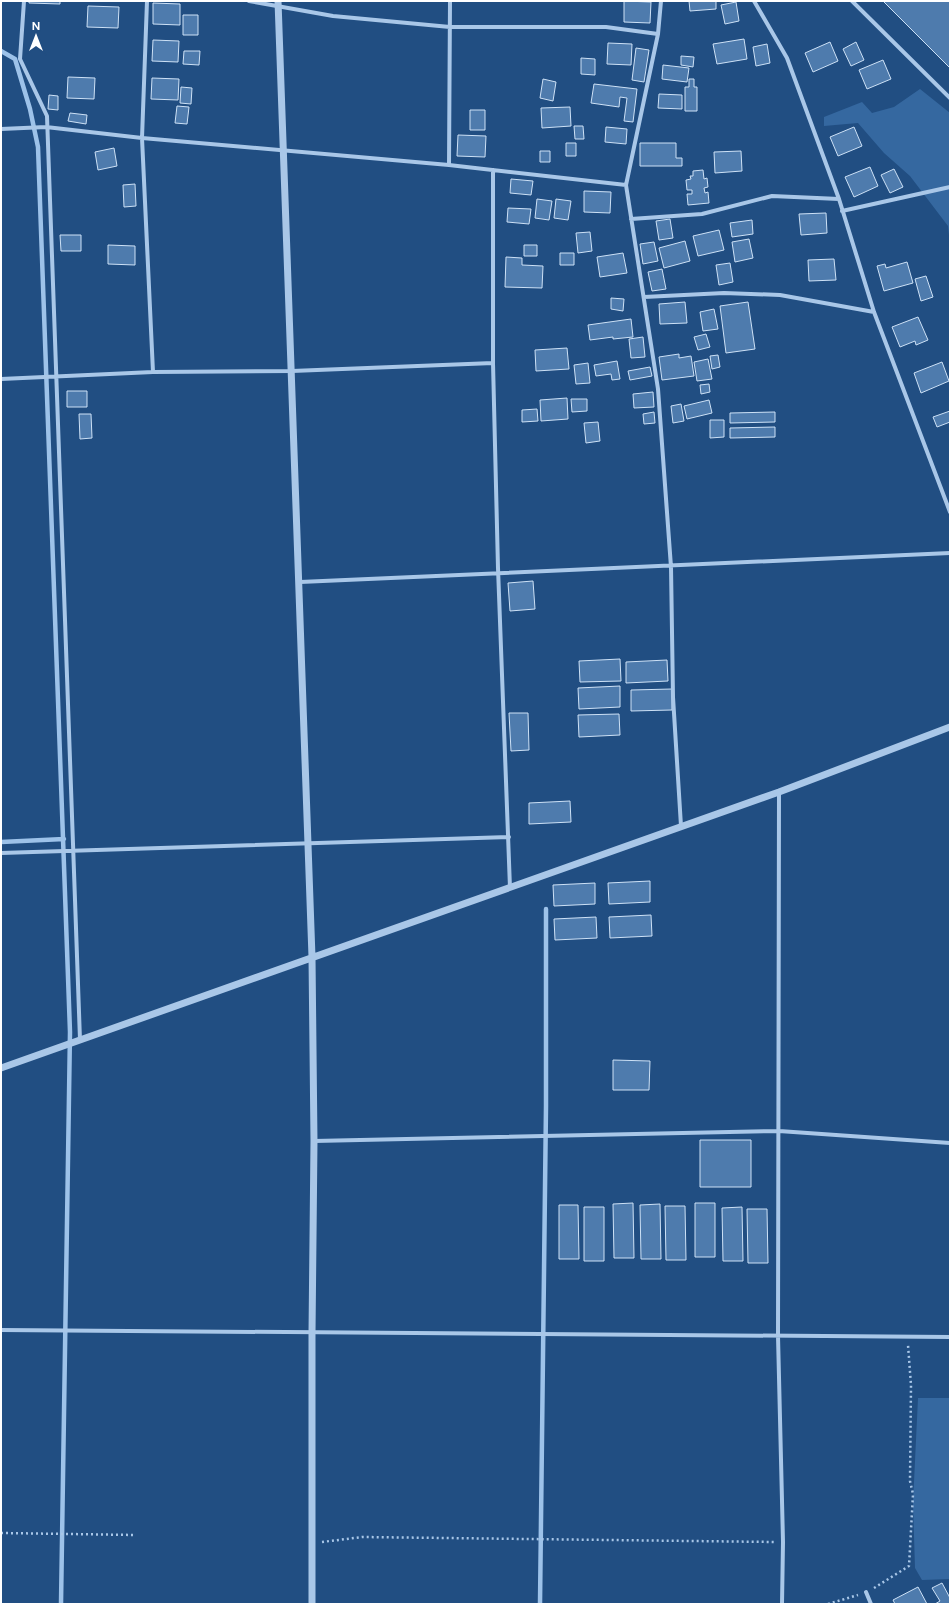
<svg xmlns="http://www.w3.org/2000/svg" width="951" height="1605" viewBox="0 0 951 1605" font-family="Figtree,sans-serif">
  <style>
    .green { fill: #3568a0 }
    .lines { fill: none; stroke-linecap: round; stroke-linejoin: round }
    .stream { stroke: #9dc2e9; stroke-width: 4.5 }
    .building { fill: #4e7bad; stroke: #cde1f6 }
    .path { stroke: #a9c7e8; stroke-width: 2.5; stroke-dasharray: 2 3; stroke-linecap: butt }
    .minor { stroke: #a9c7e8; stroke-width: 4 }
    .tertiary { stroke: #a9c7e8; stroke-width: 7 }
  </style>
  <rect width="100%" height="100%" fill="#214e82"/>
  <path class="green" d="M 920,89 L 950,113 L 950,244 L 948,226 L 910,176 L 884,153 L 858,123 L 824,126 L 824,117 L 862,102 L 872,113 L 894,107 Z
    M 918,1398 L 950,1398 L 950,1579 L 922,1580 L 915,1568 L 913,1503 Z"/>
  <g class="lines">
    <path class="stream" d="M 1,51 L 15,59 L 30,109 L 38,147 L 70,1032 L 61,1604
      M 1,842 L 64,839
      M 540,1604 L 546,1106 L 546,909"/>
  </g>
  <path class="building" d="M 29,1 L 60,1 L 60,4 L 29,3 Z
    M 624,1 L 651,2 L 650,23 L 624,22 Z
    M 689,1 L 716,1 L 716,9 L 690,11 Z
    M 883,1 L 950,1 L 950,68 Z
    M 736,2 L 739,21 L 725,24 L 721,5 Z
    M 153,3 L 180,4 L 180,25 L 153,24 Z
    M 88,6 L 119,7 L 118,28 L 87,27 Z
    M 183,15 L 198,15 L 198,35 L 183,35 Z
    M 744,39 L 747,59 L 717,64 L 713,44 Z
    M 153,40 L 179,41 L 178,62 L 152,61 Z
    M 830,42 L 838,61 L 813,72 L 805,53 Z
    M 856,42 L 864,60 L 851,66 L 843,49 Z
    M 608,43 L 632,44 L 631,65 L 607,64 Z
    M 767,44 L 770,63 L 756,66 L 753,47 Z
    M 636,48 L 649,50 L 644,82 L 632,80 Z
    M 184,51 L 200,51 L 199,65 L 183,64 Z
    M 681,56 L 694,57 L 693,67 L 681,65 Z
    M 581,58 L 595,59 L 595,75 L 581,74 Z
    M 883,60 L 891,79 L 867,89 L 859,70 Z
    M 663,65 L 689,68 L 687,82 L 662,79 Z
    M 68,77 L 95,78 L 94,99 L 67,98 Z
    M 152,78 L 179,79 L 178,100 L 151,99 Z
    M 543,79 L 556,82 L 553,101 L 540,98 Z
    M 689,79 L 694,79 L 694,87 L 697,87 L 697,111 L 685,111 L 685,87 L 689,87 Z
    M 594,84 L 637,89 L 633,122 L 624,121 L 627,98 L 620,97 L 619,107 L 591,103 Z
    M 181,87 L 192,88 L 191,104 L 180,103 Z
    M 659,94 L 682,95 L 682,109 L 658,108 Z
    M 49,95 L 58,96 L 58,110 L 48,109 Z
    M 177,106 L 189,107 L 187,124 L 175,123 Z
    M 570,107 L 571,126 L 542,128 L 541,108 Z
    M 470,110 L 485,110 L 485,130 L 470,130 Z
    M 70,113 L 87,115 L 86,124 L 68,121 Z
    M 574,126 L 583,126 L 584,139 L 575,139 Z
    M 606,127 L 627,129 L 626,144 L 605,142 Z
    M 854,127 L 862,146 L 838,156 L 830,137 Z
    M 458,135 L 486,136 L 485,157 L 457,156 Z
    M 566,143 L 576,143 L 576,156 L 566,156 Z
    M 640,143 L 676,143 L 676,158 L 682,158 L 682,166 L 640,166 Z
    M 114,148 L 117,166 L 98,170 L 95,152 Z
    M 540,151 L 550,151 L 550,162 L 540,162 Z
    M 741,151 L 742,171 L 715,173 L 714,152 Z
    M 870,167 L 878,186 L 854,197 L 845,177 Z
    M 894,169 L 903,187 L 890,193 L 881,175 Z
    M 703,170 L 704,179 L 707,178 L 708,187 L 704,188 L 705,193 L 708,192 L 709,203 L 688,205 L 687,194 L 692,194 L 692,190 L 687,190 L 686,180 L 691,179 L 690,176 L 693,176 L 693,171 Z
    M 511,179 L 533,181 L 531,195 L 510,193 Z
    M 135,184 L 136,206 L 124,207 L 123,185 Z
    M 584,191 L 611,192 L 610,213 L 584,212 Z
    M 537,199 L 552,201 L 549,220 L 535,218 Z
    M 556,199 L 571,201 L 568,220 L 554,218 Z
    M 508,208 L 531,209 L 529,224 L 507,222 Z
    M 826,213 L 827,233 L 801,235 L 799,214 Z
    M 670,219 L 673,238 L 659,240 L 656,221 Z
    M 752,220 L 753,234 L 732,237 L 730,223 Z
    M 719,230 L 724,250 L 698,256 L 693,236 Z
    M 590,232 L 592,251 L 578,253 L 576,233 Z
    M 60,235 L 81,235 L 81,251 L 61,251 Z
    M 749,239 L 753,258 L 735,262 L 732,242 Z
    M 685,241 L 690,261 L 664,268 L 659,248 Z
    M 654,242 L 658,261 L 643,264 L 640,244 Z
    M 108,245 L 135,246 L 135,265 L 108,264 Z
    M 524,245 L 537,245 L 537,256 L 524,256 Z
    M 560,253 L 574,253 L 574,265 L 560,265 Z
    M 623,253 L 627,273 L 600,277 L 597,257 Z
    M 506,257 L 522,258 L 522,265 L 543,266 L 542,288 L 505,287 Z
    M 834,259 L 836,280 L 809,281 L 808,260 Z
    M 907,262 L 913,283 L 884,291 L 877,266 L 885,264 L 886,268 Z
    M 730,263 L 733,282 L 719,285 L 716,265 Z
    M 662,269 L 666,289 L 652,291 L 648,272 Z
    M 926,276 L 933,297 L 921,301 L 915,279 Z
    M 611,298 L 624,299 L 623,311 L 611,309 Z
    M 685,302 L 687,323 L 660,324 L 659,304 Z
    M 748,302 L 755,349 L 726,353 L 720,306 Z
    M 714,309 L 718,329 L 703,331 L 700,312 Z
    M 918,317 L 928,340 L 916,345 L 915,341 L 900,347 L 892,327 Z
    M 631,319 L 633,337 L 613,339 L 613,337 L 590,340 L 588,325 Z
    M 706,334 L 710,347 L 698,350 L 694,337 Z
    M 643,337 L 645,357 L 631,358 L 629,339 Z
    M 567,348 L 569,369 L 536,371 L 535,350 Z
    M 679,354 L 679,358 L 691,356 L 694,376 L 662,380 L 659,357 Z
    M 718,355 L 720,367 L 712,369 L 710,356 Z
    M 708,359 L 712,379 L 697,381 L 694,362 Z
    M 617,361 L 620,379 L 612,380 L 611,374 L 596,376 L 594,365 Z
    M 942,362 L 949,381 L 921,393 L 914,373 Z
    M 588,363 L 590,383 L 576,384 L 574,365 Z
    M 650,367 L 652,376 L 630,380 L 628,371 Z
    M 709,384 L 710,392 L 701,394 L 700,385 Z
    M 67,391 L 87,391 L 87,407 L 67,407 Z
    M 653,392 L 654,407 L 634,408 L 633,394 Z
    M 567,398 L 568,419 L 541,421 L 540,400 Z
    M 571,399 L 587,399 L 587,411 L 572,412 Z
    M 709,400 L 712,413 L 687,419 L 684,406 Z
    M 681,404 L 684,421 L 673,423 L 671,406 Z
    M 537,409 L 538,421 L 522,422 L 522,410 Z
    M 950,411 L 950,422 L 937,427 L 933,417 Z
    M 654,412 L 655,423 L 644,424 L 643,414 Z
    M 775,412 L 775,422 L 730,423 L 730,413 Z
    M 79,414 L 91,414 L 92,438 L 80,439 Z
    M 710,420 L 724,420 L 724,437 L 710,438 Z
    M 598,422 L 600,441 L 586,443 L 584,423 Z
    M 775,427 L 775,437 L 730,438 L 730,428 Z
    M 533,581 L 535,609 L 510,611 L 508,583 Z
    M 620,659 L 621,681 L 580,682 L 579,661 Z
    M 667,660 L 668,681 L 626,683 L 626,662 Z
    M 620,686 L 620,707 L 579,709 L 578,688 Z
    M 672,689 L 672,710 L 631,711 L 631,690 Z
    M 509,713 L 528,713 L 529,750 L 511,751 Z
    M 619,714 L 620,735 L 579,737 L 578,715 Z
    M 570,801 L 571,822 L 529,824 L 529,803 Z
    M 650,881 L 650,902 L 609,904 L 608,883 Z
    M 595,883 L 595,904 L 554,906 L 553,885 Z
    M 651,915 L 652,936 L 610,938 L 609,917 Z
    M 596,917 L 597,938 L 555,940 L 554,919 Z
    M 613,1060 L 650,1061 L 649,1090 L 613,1090 Z
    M 700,1140 L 751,1140 L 751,1187 L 700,1187 Z
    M 633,1203 L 634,1258 L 614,1258 L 613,1204 Z
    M 695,1203 L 715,1203 L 715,1257 L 695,1257 Z
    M 660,1204 L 661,1259 L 641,1259 L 640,1205 Z
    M 559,1205 L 578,1205 L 579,1259 L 559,1259 Z
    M 665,1206 L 685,1206 L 686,1260 L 666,1260 Z
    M 584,1207 L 604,1207 L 604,1261 L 584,1261 Z
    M 742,1207 L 743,1261 L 723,1261 L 722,1208 Z
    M 747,1209 L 767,1209 L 768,1263 L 748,1263 Z
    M 942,1583 L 950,1598 L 950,1604 L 935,1604 L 940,1601 L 932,1588 Z
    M 918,1587 L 927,1604 L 895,1604 L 893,1600 Z"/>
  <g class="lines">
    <path class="path" d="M 1,1533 L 135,1535
      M 322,1542 L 362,1537 L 774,1542
      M 874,1588 L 909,1566 L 913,1494 L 910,1481 L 911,1385 L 908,1345
      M 828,1604 L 858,1595"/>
    <path class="minor" d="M 24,1 L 20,59 L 47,116 L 80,1040
      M 147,1 L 142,138 L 153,372
      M 249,1 L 333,16 L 450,27 L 606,27 L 658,34
      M 661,1 L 658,34 L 626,185 L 658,389 L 671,567 L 673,697 L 681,826
      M 754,1 L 787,58 L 839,199 L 874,312 L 950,512
      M 852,1 L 950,98
      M 1,129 L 46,127 L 142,138 L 449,165 L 626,185
      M 449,165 L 450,1
      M 493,170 L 493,363 L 498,568 L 510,888
      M 842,211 L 950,187
      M 631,219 L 702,214 L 772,196 L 839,199
      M 644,297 L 724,293 L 780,295 L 874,312
      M 1,379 L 153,372 L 292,371 L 493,363
      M 300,582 L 950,553
      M 779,792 L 778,1336 L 783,1542 L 782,1604
      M 1,853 L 509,837
      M 314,1141 L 779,1131 L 950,1143
      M 1,1330 L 950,1337
      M 866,1592 L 871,1604"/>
    <path class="tertiary" d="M 278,1 L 312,957 L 314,1141 L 312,1334 L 312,1604
      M 1,1068 L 779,792 L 950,727"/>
  </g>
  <rect width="951" height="1605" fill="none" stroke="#ffffff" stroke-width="4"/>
  <g transform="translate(36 36)" stroke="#214e82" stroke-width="3" paint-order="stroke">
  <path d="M0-3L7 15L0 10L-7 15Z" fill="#ffffff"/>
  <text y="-6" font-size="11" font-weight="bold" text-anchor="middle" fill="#ffffff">N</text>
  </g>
</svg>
